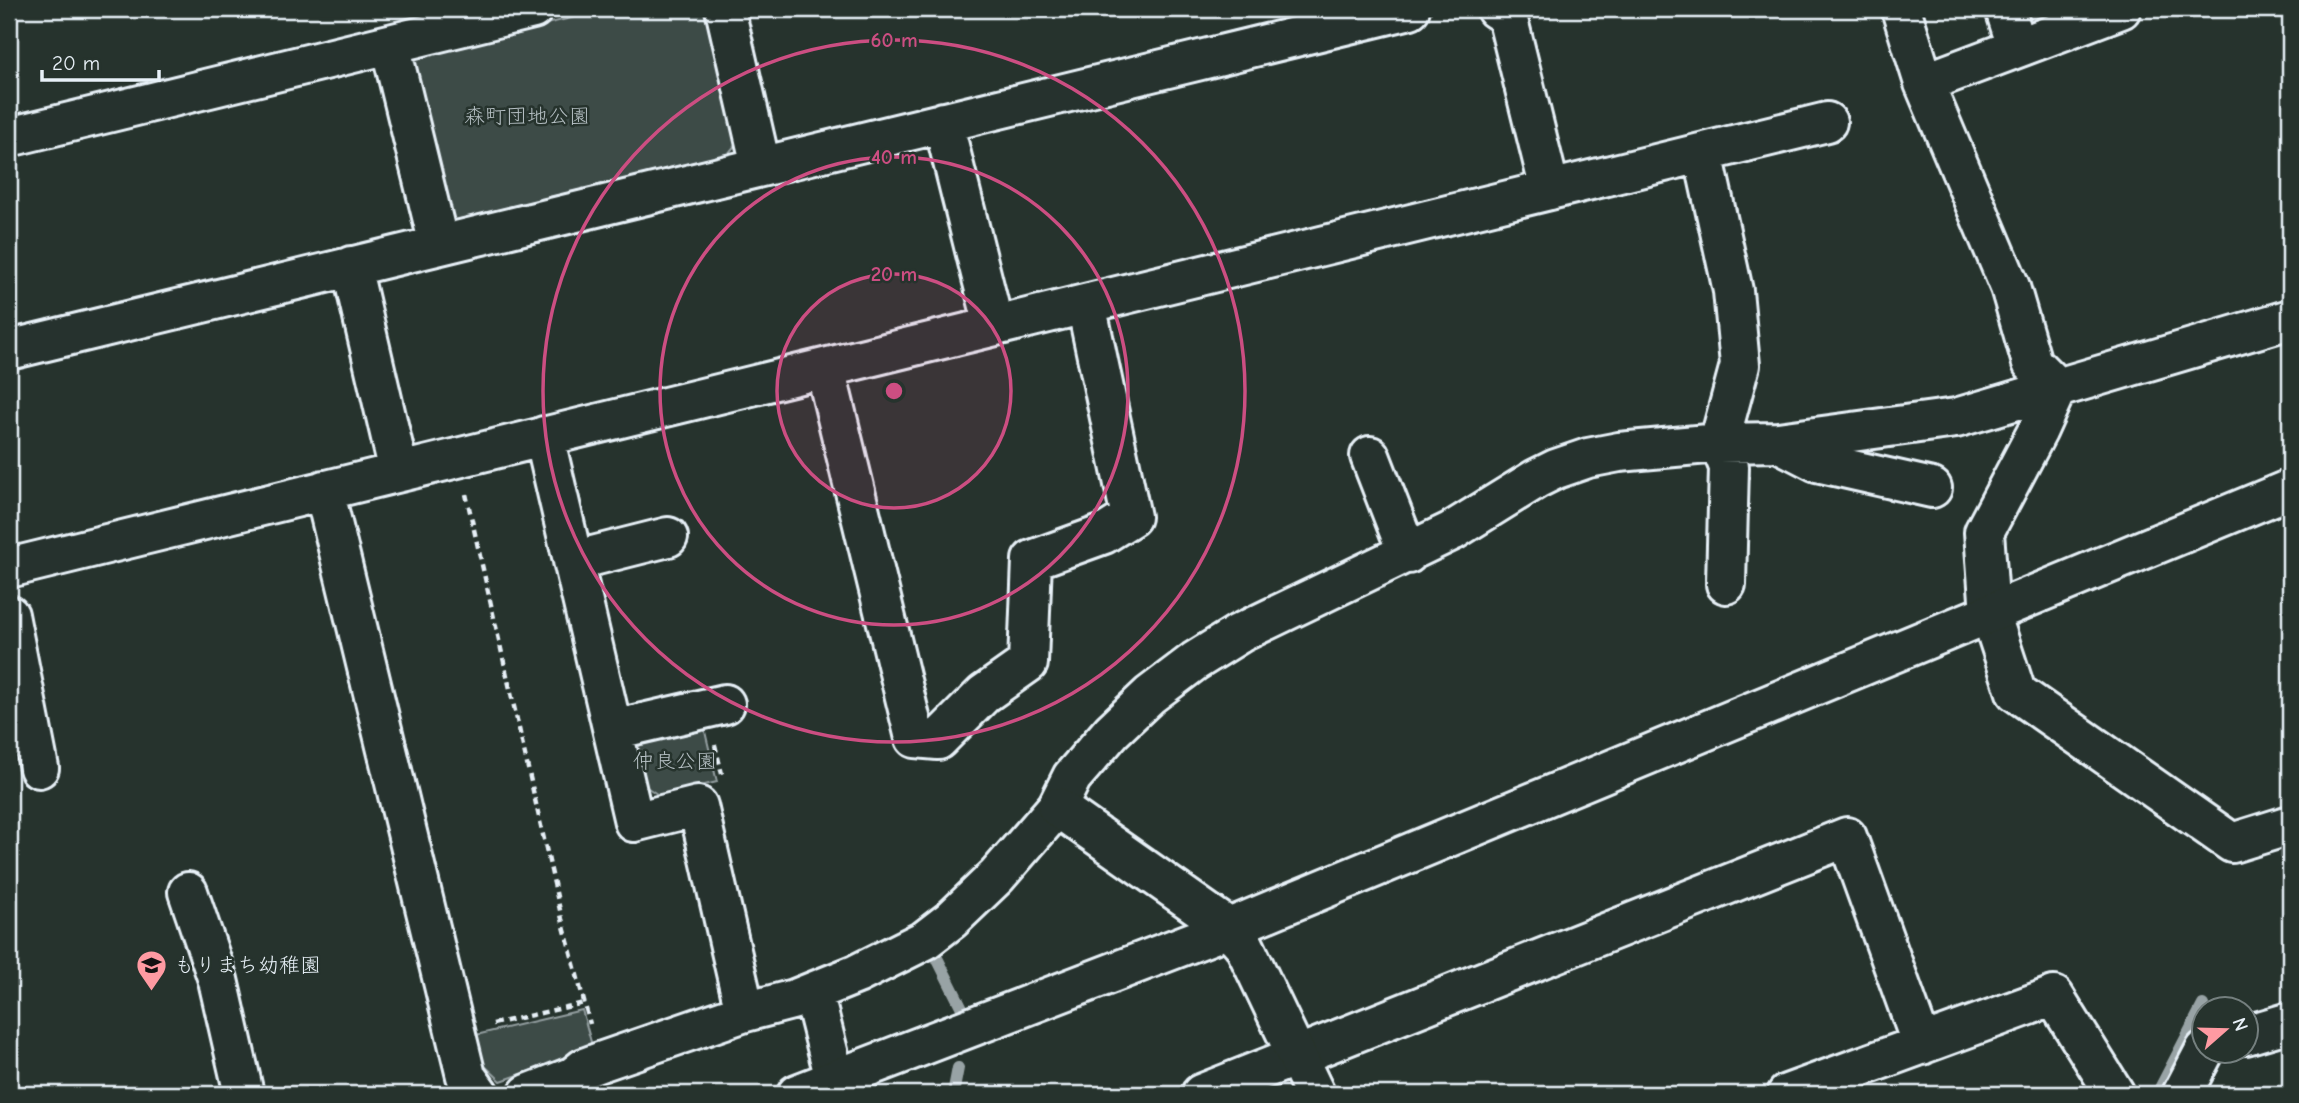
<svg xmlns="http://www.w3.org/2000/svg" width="2299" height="1103" viewBox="0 0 2299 1103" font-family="'Comic Neue','Klee One',sans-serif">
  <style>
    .green { fill: #3e4b47; stroke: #939ea0; stroke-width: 2 }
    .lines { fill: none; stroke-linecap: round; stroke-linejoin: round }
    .stream { stroke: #98a3a5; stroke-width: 12 }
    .street-casing { stroke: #e8f1f8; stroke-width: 44 }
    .secondary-casing { stroke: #e8f1f8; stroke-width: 44 }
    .path { stroke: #e8f1f8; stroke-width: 4.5; stroke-dasharray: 7 5; stroke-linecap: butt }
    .street { stroke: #26332d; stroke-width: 38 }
    .secondary { stroke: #26332d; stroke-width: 38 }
    .ring { fill: none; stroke: #cc4e82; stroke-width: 3.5 }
    .labels { text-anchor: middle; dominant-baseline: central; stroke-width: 5; stroke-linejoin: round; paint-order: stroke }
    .park-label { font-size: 21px; fill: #b5bfc3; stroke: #26332d }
    .poi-label { font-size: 21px; fill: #e8f1f8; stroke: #26332d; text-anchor: start }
    .centre { fill: #cc4e82; stroke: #26332d; stroke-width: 3.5 }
    .ring-label { font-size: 21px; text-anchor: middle; font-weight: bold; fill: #cc4e82; stroke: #26332d; stroke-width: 5; stroke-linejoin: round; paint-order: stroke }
  </style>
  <rect width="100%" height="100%" fill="#26332d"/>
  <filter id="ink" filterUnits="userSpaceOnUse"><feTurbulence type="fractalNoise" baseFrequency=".0143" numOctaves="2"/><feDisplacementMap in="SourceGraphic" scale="14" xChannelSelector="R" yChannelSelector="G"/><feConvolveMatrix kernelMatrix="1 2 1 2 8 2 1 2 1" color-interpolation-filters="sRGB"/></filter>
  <g filter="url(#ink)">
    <path class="green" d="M 609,9 L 712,9 L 741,138 L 728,154 L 456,220 L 442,207 L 409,70 L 420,54 Z
      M 703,723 L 717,782 L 660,796 L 645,786 L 637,749 L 647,736 Z
      M 582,1010 L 593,1049 L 501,1081 L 483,1064 L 476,1035 Z"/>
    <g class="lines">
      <path class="stream" d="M 933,950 L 963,1010
        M 953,1094 L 958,1068
        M 2157,1094 L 2203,1005"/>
      <defs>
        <path id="street" d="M 725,9 L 761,166
          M 1496,9 L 1507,16 L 1550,190
          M 1901,9 L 1924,83 L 2010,287 L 2032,363 L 2057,388
          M 2005,9 L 2017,47
          M 390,44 L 439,245
          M 1924,83 L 2121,9
          M 943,122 L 994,326
          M 9,137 L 533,9
          M 1703,153 L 1733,291 L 1740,365 L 1719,443 L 1729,467 L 1726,584
          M 351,266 L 399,472
          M 9,350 L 1410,9
          M 825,368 L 915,738 L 938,740 L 984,694 L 1028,663 L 1032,560 L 1104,534 L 1131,517 L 1086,304
          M 2057,388 L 2038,430 L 1984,532 L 1990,613 L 2016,692 L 2232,843 L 2290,825
          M 544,436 L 634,822 L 698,806 L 745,1012
          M 1778,442 L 1817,462 L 1932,488
          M 1370,456 L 1408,554
          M 324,490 L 466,1076 L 479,1094
          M 573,561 L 668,537
          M 9,568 L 1827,122
          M 9,615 L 39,768
          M 613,730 L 725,704
          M 188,892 L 218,980 L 244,1094
          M 813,992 L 835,1079 L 832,1094
          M 2246,1035 L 2290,1022
          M 528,1094 L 574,1076 L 584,1068 L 600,1062 L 745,1012 L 795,999 L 857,974 L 925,940 L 951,920 L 997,876 L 1057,807 L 1072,777 L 1112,731 L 1150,695 L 1195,661 L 1240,633 L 1452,531 L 1536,479 L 1556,469 L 1588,458 L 1619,452 L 1719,443 L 1778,442 L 1956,418 L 2290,319
          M 1201,1094 L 1847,837 L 1922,1045
          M 1787,1094 L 2054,996 L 2115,1094
          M 2182,1094 L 2205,1050"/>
        <path id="secondary" d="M 1057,807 L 1229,928 L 1244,945 L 1315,1094
          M 797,1094 L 1229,928 L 2290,489"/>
      </defs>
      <use href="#street" class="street-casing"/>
      <use href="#secondary" class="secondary-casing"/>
      <path class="path" d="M 466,494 L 562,919 L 590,1024
        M 715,745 L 722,774
        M 493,1024 L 584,1003"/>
      <use href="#street" class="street"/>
      <use href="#secondary" class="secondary"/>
    </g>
  </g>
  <circle cx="894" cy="391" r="117" fill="#cc4e82" fill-opacity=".12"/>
  <g class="ring">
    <circle cx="894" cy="391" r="117"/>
    <circle cx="894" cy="391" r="234"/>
    <circle cx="894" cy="391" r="351"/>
  </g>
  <defs>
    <symbol id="school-pin" viewBox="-11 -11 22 30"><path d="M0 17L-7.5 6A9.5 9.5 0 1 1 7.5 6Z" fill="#ff9aa2" stroke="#26332d"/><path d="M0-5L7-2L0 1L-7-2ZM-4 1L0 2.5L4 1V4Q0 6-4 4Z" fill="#111"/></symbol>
  </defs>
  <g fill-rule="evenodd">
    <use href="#school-pin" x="134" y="948" width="35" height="47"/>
  </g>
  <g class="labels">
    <g class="park-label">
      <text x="527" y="116">森町団地公園</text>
      <text x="675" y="761">仲良公園</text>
    </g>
    <g class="poi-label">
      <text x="174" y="965">もりまち幼稚園</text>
    </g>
  </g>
  <circle cx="894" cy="391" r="10" class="centre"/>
  <g class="ring-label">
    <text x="894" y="47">60 m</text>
    <text x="894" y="164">40 m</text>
    <text x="894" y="281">20 m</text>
  </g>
  <rect width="2299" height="1103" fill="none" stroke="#26332d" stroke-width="35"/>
  <rect x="18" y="18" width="2264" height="1068" fill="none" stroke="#e8f1f8" stroke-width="2.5" filter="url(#ink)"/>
  <g transform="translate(2225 1030) rotate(70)"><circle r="33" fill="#26332d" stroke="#747f7e" stroke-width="2"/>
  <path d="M0-5L12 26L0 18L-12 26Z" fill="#ff9aa2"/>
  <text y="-10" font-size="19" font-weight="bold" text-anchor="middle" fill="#e8f1f8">N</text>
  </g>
  <path d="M42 70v10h117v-10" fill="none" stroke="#e8f1f8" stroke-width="3.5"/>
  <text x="52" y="70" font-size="21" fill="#e8f1f8" stroke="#26332d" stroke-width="5" paint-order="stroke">20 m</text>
</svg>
